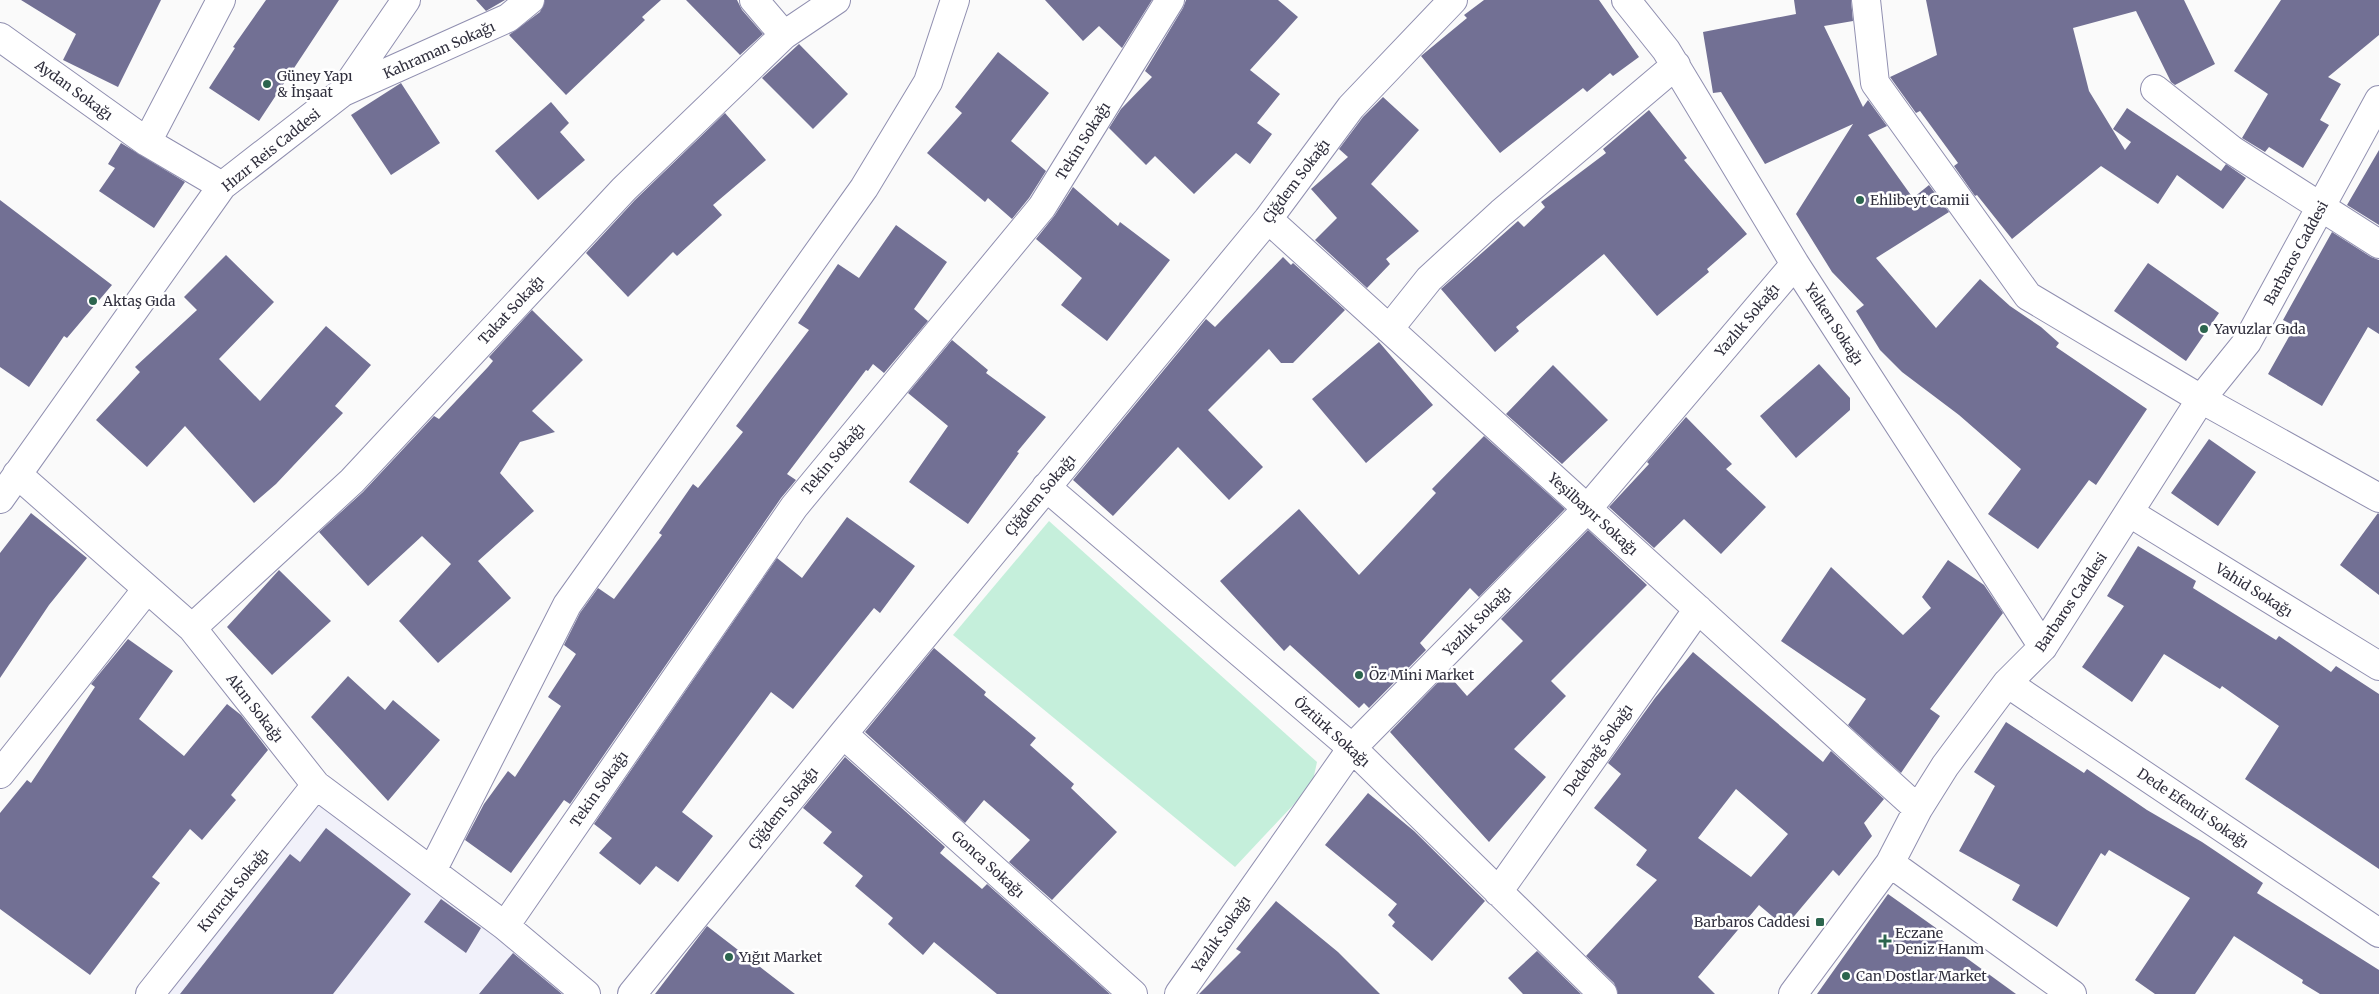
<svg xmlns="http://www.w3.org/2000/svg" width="2379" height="994" viewBox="0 0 2379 994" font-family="Merriweather,serif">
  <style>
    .built { fill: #f1f1fa }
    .green { fill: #c5efdb }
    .building { fill: #727094; fill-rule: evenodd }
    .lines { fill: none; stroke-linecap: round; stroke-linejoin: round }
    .street-casing { stroke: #908fb0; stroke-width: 30 }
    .street { stroke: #fff; stroke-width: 28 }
    .poi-dot { fill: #2c654e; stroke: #fff; stroke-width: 2 }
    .labels { text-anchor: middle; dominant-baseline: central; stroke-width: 5; stroke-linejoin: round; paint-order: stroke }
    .street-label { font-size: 14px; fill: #302f3d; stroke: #fff }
    .poi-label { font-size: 14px; fill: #302f3d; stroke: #fff; text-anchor: start }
  </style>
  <rect width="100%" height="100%" fill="#fafafa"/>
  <path class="built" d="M 316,802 L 471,908 L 574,994 L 165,994 Z"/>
  <path class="green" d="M 1049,521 L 1317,762 L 1312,785 L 1235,867 L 953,635 Z"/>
  <path class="building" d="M 21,0 L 161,0 L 118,87 L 63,60 L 76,34 Z
    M 266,0 L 339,0 L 259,121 L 209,88 L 235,48 L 233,47 Z
    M 476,0 L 505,0 L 486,11 Z
    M 545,0 L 661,0 L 642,17 L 645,20 L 566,95 L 509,35 L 540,12 Z
    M 686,0 L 737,0 L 742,10 L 763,34 L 740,55 Z
    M 1045,0 L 1152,0 L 1122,48 L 1099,26 L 1083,41 Z
    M 1186,0 L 1278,0 L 1298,17 L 1250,70 L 1280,94 L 1257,123 L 1272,134 L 1250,164 L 1236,153 L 1194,194 L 1155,156 L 1146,165 L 1109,128 L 1121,109 L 1152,77 L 1145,71 L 1183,8 Z
    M 1484,0 L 1599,0 L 1639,57 L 1613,76 L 1610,73 L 1587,92 L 1583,88 L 1500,153 L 1421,56 L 1467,18 L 1464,15 Z
    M 1794,0 L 1851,0 L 1853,21 L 1824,26 L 1863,107 L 1868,100 L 1887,126 L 1868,135 L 1913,198 L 1929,185 L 1949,212 L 1876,258 L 1936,328 L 1980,279 L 2010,306 L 2041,327 L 2059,343 L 2056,347 L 2147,409 L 2096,485 L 2089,480 L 2038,549 L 1988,514 L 2021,469 L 1959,415 L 1902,372 L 1880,350 L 1856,311 L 1864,305 L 1832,272 L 1796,214 L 1853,124 L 1765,164 L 1721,92 L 1713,93 L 1703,32 L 1796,14 Z
    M 1926,0 L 2184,0 L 2215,64 L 2175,85 L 2171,82 L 2136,11 L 2073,28 L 2089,91 L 2125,150 L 2131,142 L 2113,129 L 2127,108 L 2221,171 L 2226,164 L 2246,178 L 2223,209 L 2177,175 L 2158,204 L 2101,166 L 2012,239 L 1977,195 L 1975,196 L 1954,166 L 1958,163 L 1920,111 L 1916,113 L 1890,77 L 1937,55 Z
    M 2281,0 L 2379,0 L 2379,35 L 2328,77 L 2341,84 L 2320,120 L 2329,125 L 2303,168 L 2269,147 L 2265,152 L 2242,138 L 2268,94 L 2234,71 Z
    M 799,44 L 848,94 L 813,129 L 762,78 Z
    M 998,52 L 1049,93 L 1011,141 L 1046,171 L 1029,198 L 1012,219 L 988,198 L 985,202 L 927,153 L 962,113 L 955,107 Z
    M 401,83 L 440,143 L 391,175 L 351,115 Z
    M 1383,97 L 1419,130 L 1371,184 L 1419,231 L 1386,259 L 1390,264 L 1367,288 L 1315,240 L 1337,218 L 1311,189 L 1348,157 L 1339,149 L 1363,117 Z
    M 551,102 L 569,123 L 560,132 L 585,160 L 538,200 L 495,151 Z
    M 1649,110 L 1687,158 L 1684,160 L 1747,234 L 1707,269 L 1709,272 L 1657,316 L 1604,254 L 1516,327 L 1519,331 L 1495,352 L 1441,289 L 1518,221 L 1524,227 L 1545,207 L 1541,202 L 1606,153 L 1603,149 Z
    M 725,113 L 766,160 L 713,205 L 722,215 L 677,256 L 673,252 L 628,297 L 586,253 L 635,200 Z
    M 121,143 L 185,182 L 154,228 L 99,191 L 115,168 L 108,164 Z
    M 2379,150 L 2379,225 L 2347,205 Z
    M 1073,187 L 1118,226 L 1120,222 L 1170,260 L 1107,341 L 1061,305 L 1082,278 L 1036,239 L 1055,215 Z
    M 0,200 L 112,285 L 67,338 L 64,336 L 29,387 L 0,367 Z
    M 896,225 L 947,262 L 914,309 L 928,321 L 884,373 L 873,364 L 868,371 L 866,370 L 787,474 L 796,480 L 781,498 L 570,804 L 564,800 L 511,873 L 465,840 L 484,804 L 508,771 L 515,777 L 561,706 L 548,697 L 576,654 L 564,645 L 580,613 L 598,588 L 614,599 L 662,535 L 659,533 L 693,484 L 698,488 L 743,432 L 736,426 L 809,330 L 798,323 L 838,264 L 859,278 Z
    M 2332,232 L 2371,257 L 2379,260 L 2379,334 L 2368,327 L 2322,406 L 2268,374 L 2295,326 L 2283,320 Z
    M 226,255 L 274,302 L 219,359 L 260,401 L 326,326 L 371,365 L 335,406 L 343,413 L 276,484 L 254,503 L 185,426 L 147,467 L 96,420 L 140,372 L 135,367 L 197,310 L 184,297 Z
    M 1283,257 L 1291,265 L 1293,263 L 1345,310 L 1293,363 L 1281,363 L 1269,349 L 1208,410 L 1263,467 L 1229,500 L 1178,447 L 1113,516 L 1073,480 L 1206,319 L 1215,327 Z
    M 2148,263 L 2219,313 L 2186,361 L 2114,311 Z
    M 532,310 L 583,360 L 532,411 L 555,432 L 520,442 L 500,473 L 534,511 L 478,561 L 511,598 L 438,663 L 399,621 L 451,564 L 422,536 L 368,586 L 319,532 L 363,492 L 434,416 L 439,419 L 488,367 L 493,361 L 489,357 Z
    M 952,340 L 988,370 L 986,373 L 1046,417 L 1017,452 L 1019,453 L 968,524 L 909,482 L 948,426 L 908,393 Z
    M 1379,342 L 1433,405 L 1366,463 L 1312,399 Z
    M 1819,364 L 1850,398 L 1850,410 L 1796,458 L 1760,416 Z
    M 1553,365 L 1608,420 L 1562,464 L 1506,414 Z
    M 1686,417 L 1732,464 L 1726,469 L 1766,507 L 1721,554 L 1684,519 L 1654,548 L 1609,507 L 1649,464 L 1647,462 Z
    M 1484,436 L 1565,509 L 1479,597 L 1470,588 L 1420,643 L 1426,650 L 1369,708 L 1364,703 L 1359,708 L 1290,645 L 1284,651 L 1220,581 L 1299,509 L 1359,575 L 1436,493 L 1432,489 Z
    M 2209,439 L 2256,472 L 2218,526 L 2171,493 Z
    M 31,513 L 87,558 L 49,605 L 0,678 L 0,553 Z
    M 2378,513 L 2379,514 L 2379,595 L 2340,565 Z
    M 847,517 L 915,566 L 880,613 L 874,608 L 793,709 L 771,692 L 682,812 L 713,836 L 678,882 L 656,866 L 640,885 L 599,853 L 612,838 L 594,824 L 777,558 L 802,578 Z
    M 1588,530 L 1647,585 L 1551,681 L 1566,696 L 1514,749 L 1546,777 L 1489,842 L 1390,732 L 1447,673 L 1467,696 L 1523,641 L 1501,619 Z
    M 2138,546 L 2196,581 L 2193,588 L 2276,640 L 2279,636 L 2331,672 L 2336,666 L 2379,694 L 2379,869 L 2245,779 L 2279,726 L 2222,686 L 2220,689 L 2164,654 L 2132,702 L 2082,667 L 2124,606 L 2107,596 Z
    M 1948,560 L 1984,585 L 2003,613 L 1930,709 L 1940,716 L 1901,773 L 1848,725 L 1866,699 L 1781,641 L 1831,567 L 1903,635 L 1931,608 L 1922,597 Z
    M 279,570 L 331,621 L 272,675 L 227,627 Z
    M 128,639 L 173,671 L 139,719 L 184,756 L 227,704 L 241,715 L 268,750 L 231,795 L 236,800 L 202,840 L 190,829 L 152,877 L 160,883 L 90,975 L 0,909 L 0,813 L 27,780 L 31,783 L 95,687 L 91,684 Z
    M 934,648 L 986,692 L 984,695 L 1036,738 L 1030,745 L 1074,784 L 1071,788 L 1117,832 L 1052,900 L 1009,862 L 1030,840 L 984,800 L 965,823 L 865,732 Z
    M 1693,652 L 1823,762 L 1831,751 L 1884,799 L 1864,823 L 1872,836 L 1839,876 L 1833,870 L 1785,927 L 1759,905 L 1698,977 L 1715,994 L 1618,994 L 1614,983 L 1586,956 L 1657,880 L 1636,865 L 1647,850 L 1594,808 L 1621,774 L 1608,763 L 1655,698 ZM 1736,789 L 1788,834 L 1751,877 L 1698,838 Z
    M 348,676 L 385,710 L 393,700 L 440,740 L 388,801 L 311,717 Z
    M 2006,722 L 2084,773 L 2087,769 L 2147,810 L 2202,842 L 2263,883 L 2257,893 L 2379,970 L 2379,994 L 2320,994 L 2302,983 L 2303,980 L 2234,936 L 2195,994 L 2155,994 L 2135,980 L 2190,898 L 2109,850 L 2105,856 L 2101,853 L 2057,927 L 2012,900 L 2020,885 L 1959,851 L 1995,786 L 1974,772 Z
    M 845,757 L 945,847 L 940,853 L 982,889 L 987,884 L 1110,994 L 997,994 L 934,942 L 923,955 L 888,924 L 893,918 L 855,886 L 863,876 L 823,843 L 832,832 L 803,808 Z
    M 1368,793 L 1414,831 L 1485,901 L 1432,961 L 1392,926 L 1395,922 L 1388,915 L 1397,904 L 1325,845 Z
    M 326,828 L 411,894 L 333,994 L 180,994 L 290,854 L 300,862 Z
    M 1888,894 L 1943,933 L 1939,938 L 2016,994 L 1817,994 Z
    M 441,899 L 481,928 L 466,953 L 424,922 Z
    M 1276,901 L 1338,952 L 1380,994 L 1199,994 L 1241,952 L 1236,949 Z
    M 707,926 L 795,994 L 655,994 Z
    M 1537,951 L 1581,994 L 1523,994 L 1508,978 Z
    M 513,953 L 562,994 L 479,994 Z"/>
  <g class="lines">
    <defs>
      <path id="street" d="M 221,0 L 147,142 L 222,186
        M 754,0 L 784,35
        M 1626,0 L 1666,50 L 1795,264 L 2043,647
        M 1866,0 L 1875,83 L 2028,296 L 2201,399 L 2379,498
        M 0,37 L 147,142
        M 2155,89 L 2232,150 L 2379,244
        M 343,92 L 508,18 L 530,0
        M 1268,219 L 1918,809
        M 1389,329 L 1429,279 L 1501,213 L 1676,65
        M 17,474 L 192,628 L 316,785 L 505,926 L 586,994
        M 1046,487 L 1352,748 L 1603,994
        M 0,499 L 222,186 L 343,92 L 406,0
        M 2130,513 L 2379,666
        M 192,628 L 352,481 L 624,189 L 784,35 L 836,0
        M 2007,683 L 2379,933
        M 843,734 L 1133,994
        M 0,774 L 147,589
        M 1890,863 L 2072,994
        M 432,871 L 567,605 L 864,188 L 928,82 L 955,0
        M 1498,892 L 1698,609
        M 505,926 L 794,507 L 1042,207 L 1170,0
        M 150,994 L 316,785
        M 632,994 L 843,734 L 1268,219 L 1351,107 L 1453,0
        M 1179,994 L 1352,748 L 1587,509 L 1795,264
        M 1793,994 L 1890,863 L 1918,809 L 1945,766 L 2007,683 L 2043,647 L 2201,399 L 2247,342 L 2379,100"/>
    </defs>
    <use href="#street" class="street-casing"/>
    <use href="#street" class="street"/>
  </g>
  <g class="poi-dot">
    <circle cx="267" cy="84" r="5"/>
    <circle cx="1860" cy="200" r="5"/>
    <circle cx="93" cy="301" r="5"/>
    <circle cx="2204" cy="329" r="5"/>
    <circle cx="1359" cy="675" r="5"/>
    <rect x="1815" y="917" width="10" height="10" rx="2.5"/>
    <path d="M1882.5 933.5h5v5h5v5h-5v5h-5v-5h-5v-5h5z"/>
    <circle cx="729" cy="957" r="5"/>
    <circle cx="1846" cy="976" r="5"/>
  </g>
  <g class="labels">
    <g class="street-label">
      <text transform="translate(439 50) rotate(-24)">Kahraman Sokağı</text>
      <text transform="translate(74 90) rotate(36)">Aydan Sokağı</text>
      <text transform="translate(1083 141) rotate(-58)">Tekin Sokağı</text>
      <text transform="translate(271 150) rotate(-39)">Hızır Reis Caddesi</text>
      <text transform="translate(1296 181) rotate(-53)">Çiğdem Sokağı</text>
      <text transform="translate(2296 253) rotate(-61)">Barbaros Caddesi</text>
      <text transform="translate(511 310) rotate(-47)">Takat Sokağı</text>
      <text transform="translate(1747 320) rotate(-50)">Yazlık Sokağı</text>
      <text transform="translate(1834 324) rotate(57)">Yelken Sokağı</text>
      <text transform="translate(833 459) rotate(-50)">Tekin Sokağı</text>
      <text transform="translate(1040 495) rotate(-50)">Çiğdem Sokağı</text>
      <text transform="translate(1593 514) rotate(42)">Yeşilbayır Sokağı</text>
      <text transform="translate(2254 590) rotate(32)">Vahid Sokağı</text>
      <text transform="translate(2071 602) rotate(-56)">Barbaros Caddesi</text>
      <text transform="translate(1477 621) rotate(-46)">Yazlık Sokağı</text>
      <text transform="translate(255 708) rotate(52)">Akın Sokağı</text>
      <text transform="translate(1332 732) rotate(42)">Öztürk Sokağı</text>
      <text transform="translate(1598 750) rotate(-55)">Dedebağ Sokağı</text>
      <text transform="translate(599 789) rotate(-55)">Tekin Sokağı</text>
      <text transform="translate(783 808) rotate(-51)">Çiğdem Sokağı</text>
      <text transform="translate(2193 808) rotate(34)">Dede Efendi Sokağı</text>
      <text transform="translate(988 864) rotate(42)">Gonca Sokağı</text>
      <text transform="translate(233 890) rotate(-51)">Kıvırcık Sokağı</text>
      <text transform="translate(1221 934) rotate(-55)">Yazlık Sokağı</text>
    </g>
    <g class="poi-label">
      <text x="277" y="76">Güney Yapı<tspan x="277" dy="16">&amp; İnşaat</tspan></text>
      <text x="1870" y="200">Ehlibeyt Camii</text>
      <text x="103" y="301">Aktaş Gıda</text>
      <text x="2214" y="329">Yavuzlar Gıda</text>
      <text x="1369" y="675">Öz Mini Market</text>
      <text x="1810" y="922" text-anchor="end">Barbaros Caddesi</text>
      <text x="1895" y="933">Eczane<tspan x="1895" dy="16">Deniz Hanım</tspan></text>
      <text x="739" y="957">Yığıt Market</text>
      <text x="1856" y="976">Can Dostlar Market</text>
    </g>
  </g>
</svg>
